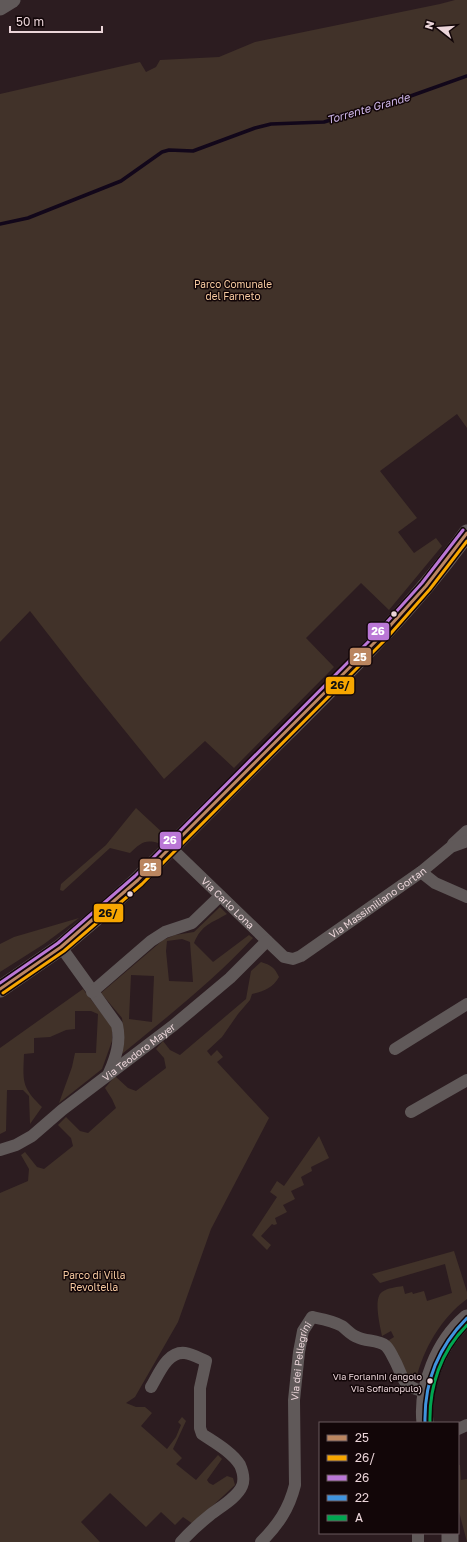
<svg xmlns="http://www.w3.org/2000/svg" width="467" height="1542" viewBox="0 0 467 1542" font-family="'Golos Text',sans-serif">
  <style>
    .green { fill: #413229; fill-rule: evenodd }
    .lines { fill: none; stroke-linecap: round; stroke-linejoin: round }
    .stream { stroke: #12071a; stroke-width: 3.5 }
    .minor { stroke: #605959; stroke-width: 12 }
    .tertiary { stroke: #605959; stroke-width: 15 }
    .secondary { stroke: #645c5c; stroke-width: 17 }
    .bus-1-casing { stroke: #120608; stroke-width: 6 }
    .bus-2-casing { stroke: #120608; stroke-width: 6 }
    .bus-3-casing { stroke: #120608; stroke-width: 6 }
    .bus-4-casing { stroke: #120608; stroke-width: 6 }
    .bus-5-casing { stroke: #120608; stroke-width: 6 }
    .bus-1 { stroke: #bb8660; stroke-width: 3 }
    .bus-2 { stroke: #f7a600; stroke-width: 3 }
    .bus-3 { stroke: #ba77d6; stroke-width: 3 }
    .bus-4 { stroke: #4094de; stroke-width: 3 }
    .bus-5 { stroke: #00a651; stroke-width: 3 }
    .bus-dot { fill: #ebd5d9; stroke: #120608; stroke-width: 1.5 }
    .labels { text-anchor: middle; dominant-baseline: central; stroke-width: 3; stroke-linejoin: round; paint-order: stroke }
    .bus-label { font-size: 9px; fill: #ebd5d9; stroke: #120608; text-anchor: end }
    .park-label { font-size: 10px; fill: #f7caa0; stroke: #120608 }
    .street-label { font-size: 10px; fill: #ebd5d9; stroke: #120608 }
    .water-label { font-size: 11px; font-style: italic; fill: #ceb6e9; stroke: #120608 }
    .line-badge { stroke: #120608; stroke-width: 1.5 }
    .badge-label { font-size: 11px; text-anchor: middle; font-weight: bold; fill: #fff }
    .pale-badge-label { font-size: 11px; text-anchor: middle; font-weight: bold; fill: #111 }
  </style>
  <rect width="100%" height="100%" fill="#2c1c20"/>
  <path class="green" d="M 455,0 L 467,0 L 467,428 L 457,414 L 380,471 L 417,518 L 398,532 L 414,553 L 436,538 L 442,546 L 389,610 L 361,583 L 306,638 L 334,667 L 234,768 L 205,741 L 164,779 L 83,679 L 30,611 L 0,642 L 0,94 L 140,62 L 146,72 L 156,67 L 160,60 L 219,57 L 255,42 L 440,4 Z
    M 136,808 L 165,835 L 158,843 C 144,839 140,844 130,853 L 110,848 L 63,891 L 60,890 L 61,884 L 106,845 Z
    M 220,907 L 227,914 C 212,923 202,924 194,943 L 213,962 L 249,935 L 253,938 C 213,981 167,1017 122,1054 L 124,1036 L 122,1018 L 101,993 L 163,940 L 175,935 L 194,932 ZM 182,939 L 190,942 L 193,982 L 169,981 L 166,951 L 167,941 ZM 131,975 L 154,976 L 152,1022 L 129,1019 Z
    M 79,918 L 44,944 L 0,972 L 0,944 L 14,937 Z
    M 261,962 C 271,965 275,968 279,977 C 273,988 264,991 252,994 L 250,1000 L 238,1014 L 222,1037 L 207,1051 L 211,1056 L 217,1050 L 223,1057 L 217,1062 L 269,1118 L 211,1229 L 178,1322 L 135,1397 L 126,1403 L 136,1407 L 145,1407 L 152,1413 L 141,1426 L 167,1449 L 176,1437 L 181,1425 L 178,1422 L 182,1417 L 186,1421 L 173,1449 L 182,1458 L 176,1464 L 196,1480 L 218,1455 L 222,1459 L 207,1480 L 209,1483 L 213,1485 L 227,1476 L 233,1478 L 235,1485 L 193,1524 L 183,1517 L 175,1525 L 161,1512 L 146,1527 L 110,1493 L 81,1522 L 100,1542 L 0,1542 L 0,1193 L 28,1181 L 29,1169 L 21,1155 L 25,1152 L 37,1167 L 44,1169 L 73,1146 L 71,1138 L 58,1125 L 66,1117 L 80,1131 L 88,1133 L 116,1108 L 112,1099 L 105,1088 L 115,1076 L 128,1088 L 136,1091 L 166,1068 L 164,1058 L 156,1049 L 163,1041 L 170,1050 L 180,1055 L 246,999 L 251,971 Z
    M 83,989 L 112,1027 L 112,1041 L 102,1069 L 59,1103 L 72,1067 L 75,1053 L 96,1053 L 98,1014 L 91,1011 L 75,1011 L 75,1029 L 66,1030 L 50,1037 L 34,1038 L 34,1053 L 24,1054 C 23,1081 21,1087 42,1107 L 30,1124 L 29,1096 L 23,1090 L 7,1090 L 6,1131 L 0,1134 L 0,1048 Z
    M 319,1136 L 329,1158 L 311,1167 L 312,1171 L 301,1177 L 304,1185 L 291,1191 L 295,1199 L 283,1205 L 287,1212 L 275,1218 L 277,1224 L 274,1225 L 272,1224 L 261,1236 L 271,1245 L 267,1250 L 252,1235 L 277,1197 L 270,1192 L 277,1181 L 284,1186 Z
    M 454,1251 L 467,1292 L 467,1299 C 441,1318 424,1348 416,1379 L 411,1380 L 386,1342 L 394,1337 L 391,1331 L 382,1336 C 380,1326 373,1298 382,1292 C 387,1288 397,1287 403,1286 L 405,1294 L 412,1292 L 413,1294 L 424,1291 L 427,1301 L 452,1293 L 445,1264 L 380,1283 L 372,1274 Z
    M 458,1465 L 460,1465 L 461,1480 L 467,1479 L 467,1542 L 458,1508 Z"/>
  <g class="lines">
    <path class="stream" d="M 0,224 L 28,218 L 121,181 L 162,152 L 169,150 L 193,151 L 255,128 L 271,124 L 324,122 L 405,98 L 467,76"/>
    <g class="minor">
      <path d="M 453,844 L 467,831"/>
      <path id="s1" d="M 171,848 L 284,957 L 293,959 L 301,956 L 421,872 L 451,847 L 467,841"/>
      <path d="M 421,872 L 435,883 L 467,897"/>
      <path d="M 61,947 L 117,1025 C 121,1042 116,1057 109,1073"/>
      <path d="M 92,992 L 151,941 L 165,932 L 192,923 L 220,896"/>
      <path d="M 395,1049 L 467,1004"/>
      <path d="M 411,1112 L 467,1080"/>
      <path id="s2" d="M 0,1150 L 16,1145 L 32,1136 L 62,1110 L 174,1025 L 230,978 L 267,941"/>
      <path d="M 151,1387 C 159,1374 167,1351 185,1353 C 192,1354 199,1358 206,1361 L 200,1388 L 200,1428 L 202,1434 C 214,1442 232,1452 240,1465 C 243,1472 245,1479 242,1486 C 237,1498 220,1507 210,1515 C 200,1523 190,1532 181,1542"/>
      <path d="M 458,1429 L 467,1425"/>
      <path id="s3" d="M 261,1542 C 278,1525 289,1509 295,1485 L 294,1400 L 299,1352 L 303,1331 L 312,1317 C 322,1319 334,1321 342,1326 C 347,1330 351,1335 357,1337 C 366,1342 378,1339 386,1346 C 389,1349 391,1353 393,1357 C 405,1378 399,1386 426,1392"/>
      <path d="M 418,1542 L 418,1533"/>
    </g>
    <path class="tertiary" d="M 0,8 L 13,0"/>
    <path class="secondary" d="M 0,989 L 61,947 L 100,914 L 138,880 C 188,831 237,781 286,733 C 350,669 415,606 467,533
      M 425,1423 C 421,1386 439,1342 467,1318
      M 450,1533 L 450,1542"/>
    <defs>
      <path id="bus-1" d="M 0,989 L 61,947 L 138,880 L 381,636 L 426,586 L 467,533"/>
      <path id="bus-2" d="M 3,993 L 64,951 L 142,884 L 385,640 L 430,589 L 467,541"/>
      <path id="bus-3" d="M 0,983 L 58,943 L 135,876 L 377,633 L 422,583 L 463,530"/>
      <path id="bus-4" d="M 425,1423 C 424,1382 438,1347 467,1318"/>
      <path id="bus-5" d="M 430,1423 C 429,1386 441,1351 467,1325"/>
    </defs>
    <use href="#bus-1" class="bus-1-casing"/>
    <use href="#bus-2" class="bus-2-casing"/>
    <use href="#bus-3" class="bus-3-casing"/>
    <use href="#bus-4" class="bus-4-casing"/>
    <use href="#bus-5" class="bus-5-casing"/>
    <use href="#bus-1" class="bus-1"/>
    <use href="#bus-2" class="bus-2"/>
    <use href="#bus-3" class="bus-3"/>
    <use href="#bus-4" class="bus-4"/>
    <use href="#bus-5" class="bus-5"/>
  </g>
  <g class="bus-dot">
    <circle cx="394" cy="614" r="3.5"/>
    <circle cx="130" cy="894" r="3.5"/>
    <circle cx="430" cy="1381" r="3.5"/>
  </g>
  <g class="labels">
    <g class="bus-label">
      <text x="422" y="1376">Via Forlanini (angolo<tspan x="422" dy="12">Via Sofianopulo)</tspan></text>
    </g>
    <g class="park-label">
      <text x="233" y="284">Parco Comunale<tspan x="233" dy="12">del Farneto</tspan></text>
      <text x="94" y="1275">Parco di Villa<tspan x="94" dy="12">Revoltella</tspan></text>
    </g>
    <g class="street-label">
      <text stroke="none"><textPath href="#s1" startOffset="79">Via Carlo Lona</textPath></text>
      <text stroke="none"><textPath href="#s1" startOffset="268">Via Massimiliano Gortan</textPath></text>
      <text stroke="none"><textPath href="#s2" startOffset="171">Via Teodoro Mayer</textPath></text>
      <text stroke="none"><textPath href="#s3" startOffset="192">Via dei Pellegrini</textPath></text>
    </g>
    <g class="water-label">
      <text transform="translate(368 108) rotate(-16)">Torrente Grande</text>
    </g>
  </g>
  <g class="line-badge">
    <rect x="367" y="622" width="23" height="19" rx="4" fill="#ba77d6"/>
    <rect x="349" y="647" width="23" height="19" rx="4" fill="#bb8660"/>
    <rect x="325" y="676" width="30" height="19" rx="4" fill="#f7a600"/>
    <rect x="159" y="831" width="23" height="19" rx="4" fill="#ba77d6"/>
    <rect x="139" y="858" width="23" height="19" rx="4" fill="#bb8660"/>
    <rect x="93" y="903" width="31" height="20" rx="4" fill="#f7a600"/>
  </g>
  <g class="badge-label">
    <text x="378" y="635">26</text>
    <text x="360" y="661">25</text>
    <text x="170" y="844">26</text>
    <text x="150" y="871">25</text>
  </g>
  <g class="pale-badge-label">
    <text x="340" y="689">26/</text>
    <text x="108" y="917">26/</text>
  </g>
  <rect x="319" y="1422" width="140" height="112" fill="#120608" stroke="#69595c"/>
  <rect x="327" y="1435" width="20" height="6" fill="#bb8660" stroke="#69595c"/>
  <text x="355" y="1442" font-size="12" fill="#ebd5d9">25</text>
  <rect x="327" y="1455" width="20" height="6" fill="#f7a600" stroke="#69595c"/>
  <text x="355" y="1462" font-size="12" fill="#ebd5d9">26/</text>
  <rect x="327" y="1475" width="20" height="6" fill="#ba77d6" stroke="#69595c"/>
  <text x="355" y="1482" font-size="12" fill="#ebd5d9">26</text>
  <rect x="327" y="1495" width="20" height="6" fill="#4094de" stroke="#69595c"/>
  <text x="355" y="1502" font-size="12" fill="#ebd5d9">22</text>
  <rect x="327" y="1515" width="20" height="6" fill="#00a651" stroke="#69595c"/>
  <text x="355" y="1522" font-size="12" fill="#ebd5d9">A</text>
  <g transform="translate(439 28) rotate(287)" stroke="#120608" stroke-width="3" paint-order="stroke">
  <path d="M0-3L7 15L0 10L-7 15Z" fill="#ebd5d9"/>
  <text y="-6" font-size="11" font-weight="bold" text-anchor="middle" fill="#ebd5d9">N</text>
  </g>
  <path d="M10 26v6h92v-6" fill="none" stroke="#ebd5d9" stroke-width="2"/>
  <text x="16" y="26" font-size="12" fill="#ebd5d9" stroke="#120608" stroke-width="3" paint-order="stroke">50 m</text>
</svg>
